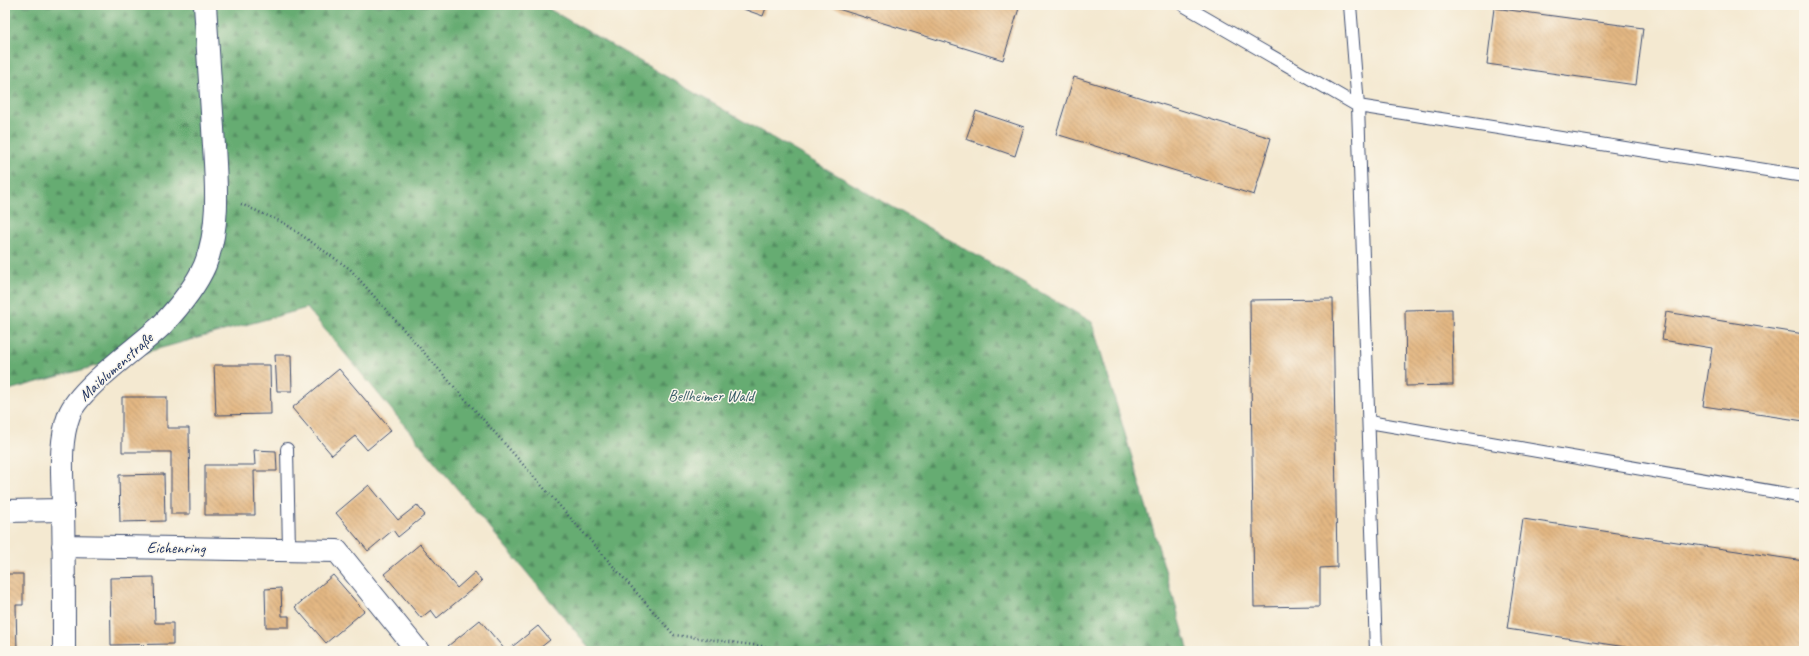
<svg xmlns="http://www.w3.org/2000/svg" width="1809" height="656" viewBox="0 0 1809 656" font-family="Caveat,sans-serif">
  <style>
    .forest { fill: url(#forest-firs); stroke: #406e68 }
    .building { fill: url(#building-back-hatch) }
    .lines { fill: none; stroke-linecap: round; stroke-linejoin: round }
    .lane-casing { stroke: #3c4b6f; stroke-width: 14 }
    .street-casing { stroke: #3c4b6f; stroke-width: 24 }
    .path { stroke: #3c4b6f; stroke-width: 2.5; stroke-dasharray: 1 3; stroke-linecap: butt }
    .lane { stroke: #fff; stroke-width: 12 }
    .street { stroke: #fff; stroke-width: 22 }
    .labels { text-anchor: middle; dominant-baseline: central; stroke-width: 3; stroke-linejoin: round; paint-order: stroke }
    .street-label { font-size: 16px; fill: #1b2f5e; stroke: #fbf7ec }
    .park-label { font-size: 16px; fill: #395d69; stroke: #fbf7ec }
  </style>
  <defs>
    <pattern id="forest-firs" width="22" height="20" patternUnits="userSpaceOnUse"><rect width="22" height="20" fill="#66ac72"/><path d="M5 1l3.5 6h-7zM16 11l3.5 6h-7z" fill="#538c61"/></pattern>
    <pattern id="building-back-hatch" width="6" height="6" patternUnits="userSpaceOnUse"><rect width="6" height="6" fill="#e3b783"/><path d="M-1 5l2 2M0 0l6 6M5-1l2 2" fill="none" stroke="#b7956e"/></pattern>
  </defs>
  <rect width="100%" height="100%" fill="#fbf7ec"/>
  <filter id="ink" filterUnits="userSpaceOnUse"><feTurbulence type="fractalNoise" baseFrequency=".025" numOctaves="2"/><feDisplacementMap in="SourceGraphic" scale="8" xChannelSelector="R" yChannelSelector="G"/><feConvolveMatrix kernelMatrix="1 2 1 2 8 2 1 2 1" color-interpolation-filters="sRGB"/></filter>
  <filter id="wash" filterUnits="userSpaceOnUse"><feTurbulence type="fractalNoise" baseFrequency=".012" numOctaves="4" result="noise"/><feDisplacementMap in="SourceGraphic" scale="16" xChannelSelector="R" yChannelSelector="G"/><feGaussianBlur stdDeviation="0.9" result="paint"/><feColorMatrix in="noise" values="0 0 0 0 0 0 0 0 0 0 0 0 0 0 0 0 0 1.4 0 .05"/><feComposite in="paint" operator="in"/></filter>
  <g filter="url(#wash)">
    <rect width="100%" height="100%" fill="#f4e9d1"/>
    <path class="forest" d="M 5,5 L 542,5 L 1092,322 L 1189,651 L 592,651 L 307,308 L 5,391 Z"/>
    <g id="blocks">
      <path class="building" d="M 732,5 L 767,5 L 763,16 Z
        M 825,5 L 1020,5 L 1003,60 Z
        M 1786,5 L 1804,5 L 1804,9 L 1786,6 Z
        M 1494,8 L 1643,28 L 1636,85 L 1487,64 Z
        M 1074,77 L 1271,138 L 1254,195 L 1056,134 Z
        M 976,111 L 1024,127 L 1015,156 L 966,139 Z
        M 1333,299 L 1337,567 L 1320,568 L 1320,606 L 1254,607 L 1250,300 Z
        M 1452,309 L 1453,385 L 1406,386 L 1405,310 Z
        M 1666,312 L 1804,334 L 1804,421 L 1703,406 L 1712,348 L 1662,340 Z
        M 275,355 L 291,355 L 292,391 L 277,391 Z
        M 214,365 L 270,365 L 271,414 L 216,415 Z
        M 339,369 L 391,430 L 367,450 L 355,436 L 332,455 L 292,408 Z
        M 122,397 L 167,397 L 167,428 L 189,428 L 190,514 L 171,514 L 171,452 L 122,452 Z
        M 254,450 L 276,451 L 277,471 L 254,471 L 255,515 L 205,515 L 205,465 L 255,465 Z
        M 164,474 L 165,521 L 120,522 L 119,475 Z
        M 369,485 L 398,520 L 417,505 L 425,515 L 398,537 L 393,530 L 368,551 L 336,513 Z
        M 1523,519 L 1804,561 L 1804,651 L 1652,651 L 1507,629 Z
        M 420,544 L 457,588 L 475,572 L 482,581 L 437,618 L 431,610 L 421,618 L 384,574 Z
        M 5,574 L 23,574 L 23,605 L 16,605 L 17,651 L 5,651 Z
        M 333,575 L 364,611 L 326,643 L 295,607 Z
        M 154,577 L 155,623 L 173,623 L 173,644 L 111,645 L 110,578 Z
        M 281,588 L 282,616 L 289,616 L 289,627 L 266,627 L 265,589 Z
        M 480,620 L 506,651 L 452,651 L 448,646 Z
        M 538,626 L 550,640 L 536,651 L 507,651 Z"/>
    </g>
  </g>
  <g filter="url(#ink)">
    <use href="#blocks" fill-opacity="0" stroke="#3c4b6f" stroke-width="1"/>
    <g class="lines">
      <defs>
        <path id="lane" d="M 1183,5 L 1358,106 L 1804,176
          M 1350,5 L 1358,106 L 1376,651
          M 1369,422 L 1804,497
          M 287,449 L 289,550"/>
        <path id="street" d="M 5,511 L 63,510
          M 63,546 L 337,551 L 418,651
          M 64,651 C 64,604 64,557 63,510 C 63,479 58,445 69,415 C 79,388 139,347 162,325 C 178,308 196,286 205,265 C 222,222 215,173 213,128 C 210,87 208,46 205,5"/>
      </defs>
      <use href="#lane" class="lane-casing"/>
      <use href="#street" class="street-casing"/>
      <path class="path" d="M 241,204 L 284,223 L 350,269 L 674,635 L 802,651"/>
      <use href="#lane" class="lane"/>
      <use href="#street" class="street"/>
    </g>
  </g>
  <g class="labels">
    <g class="street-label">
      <text transform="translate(116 367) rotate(-42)">Maiblumenstraße</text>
      <text transform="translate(176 548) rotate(1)">Eichenring</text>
    </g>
    <g class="park-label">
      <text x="711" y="396">Bellheimer Wald</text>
    </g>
  </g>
  <rect width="1809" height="656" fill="none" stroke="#fbf7ec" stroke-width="20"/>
</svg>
